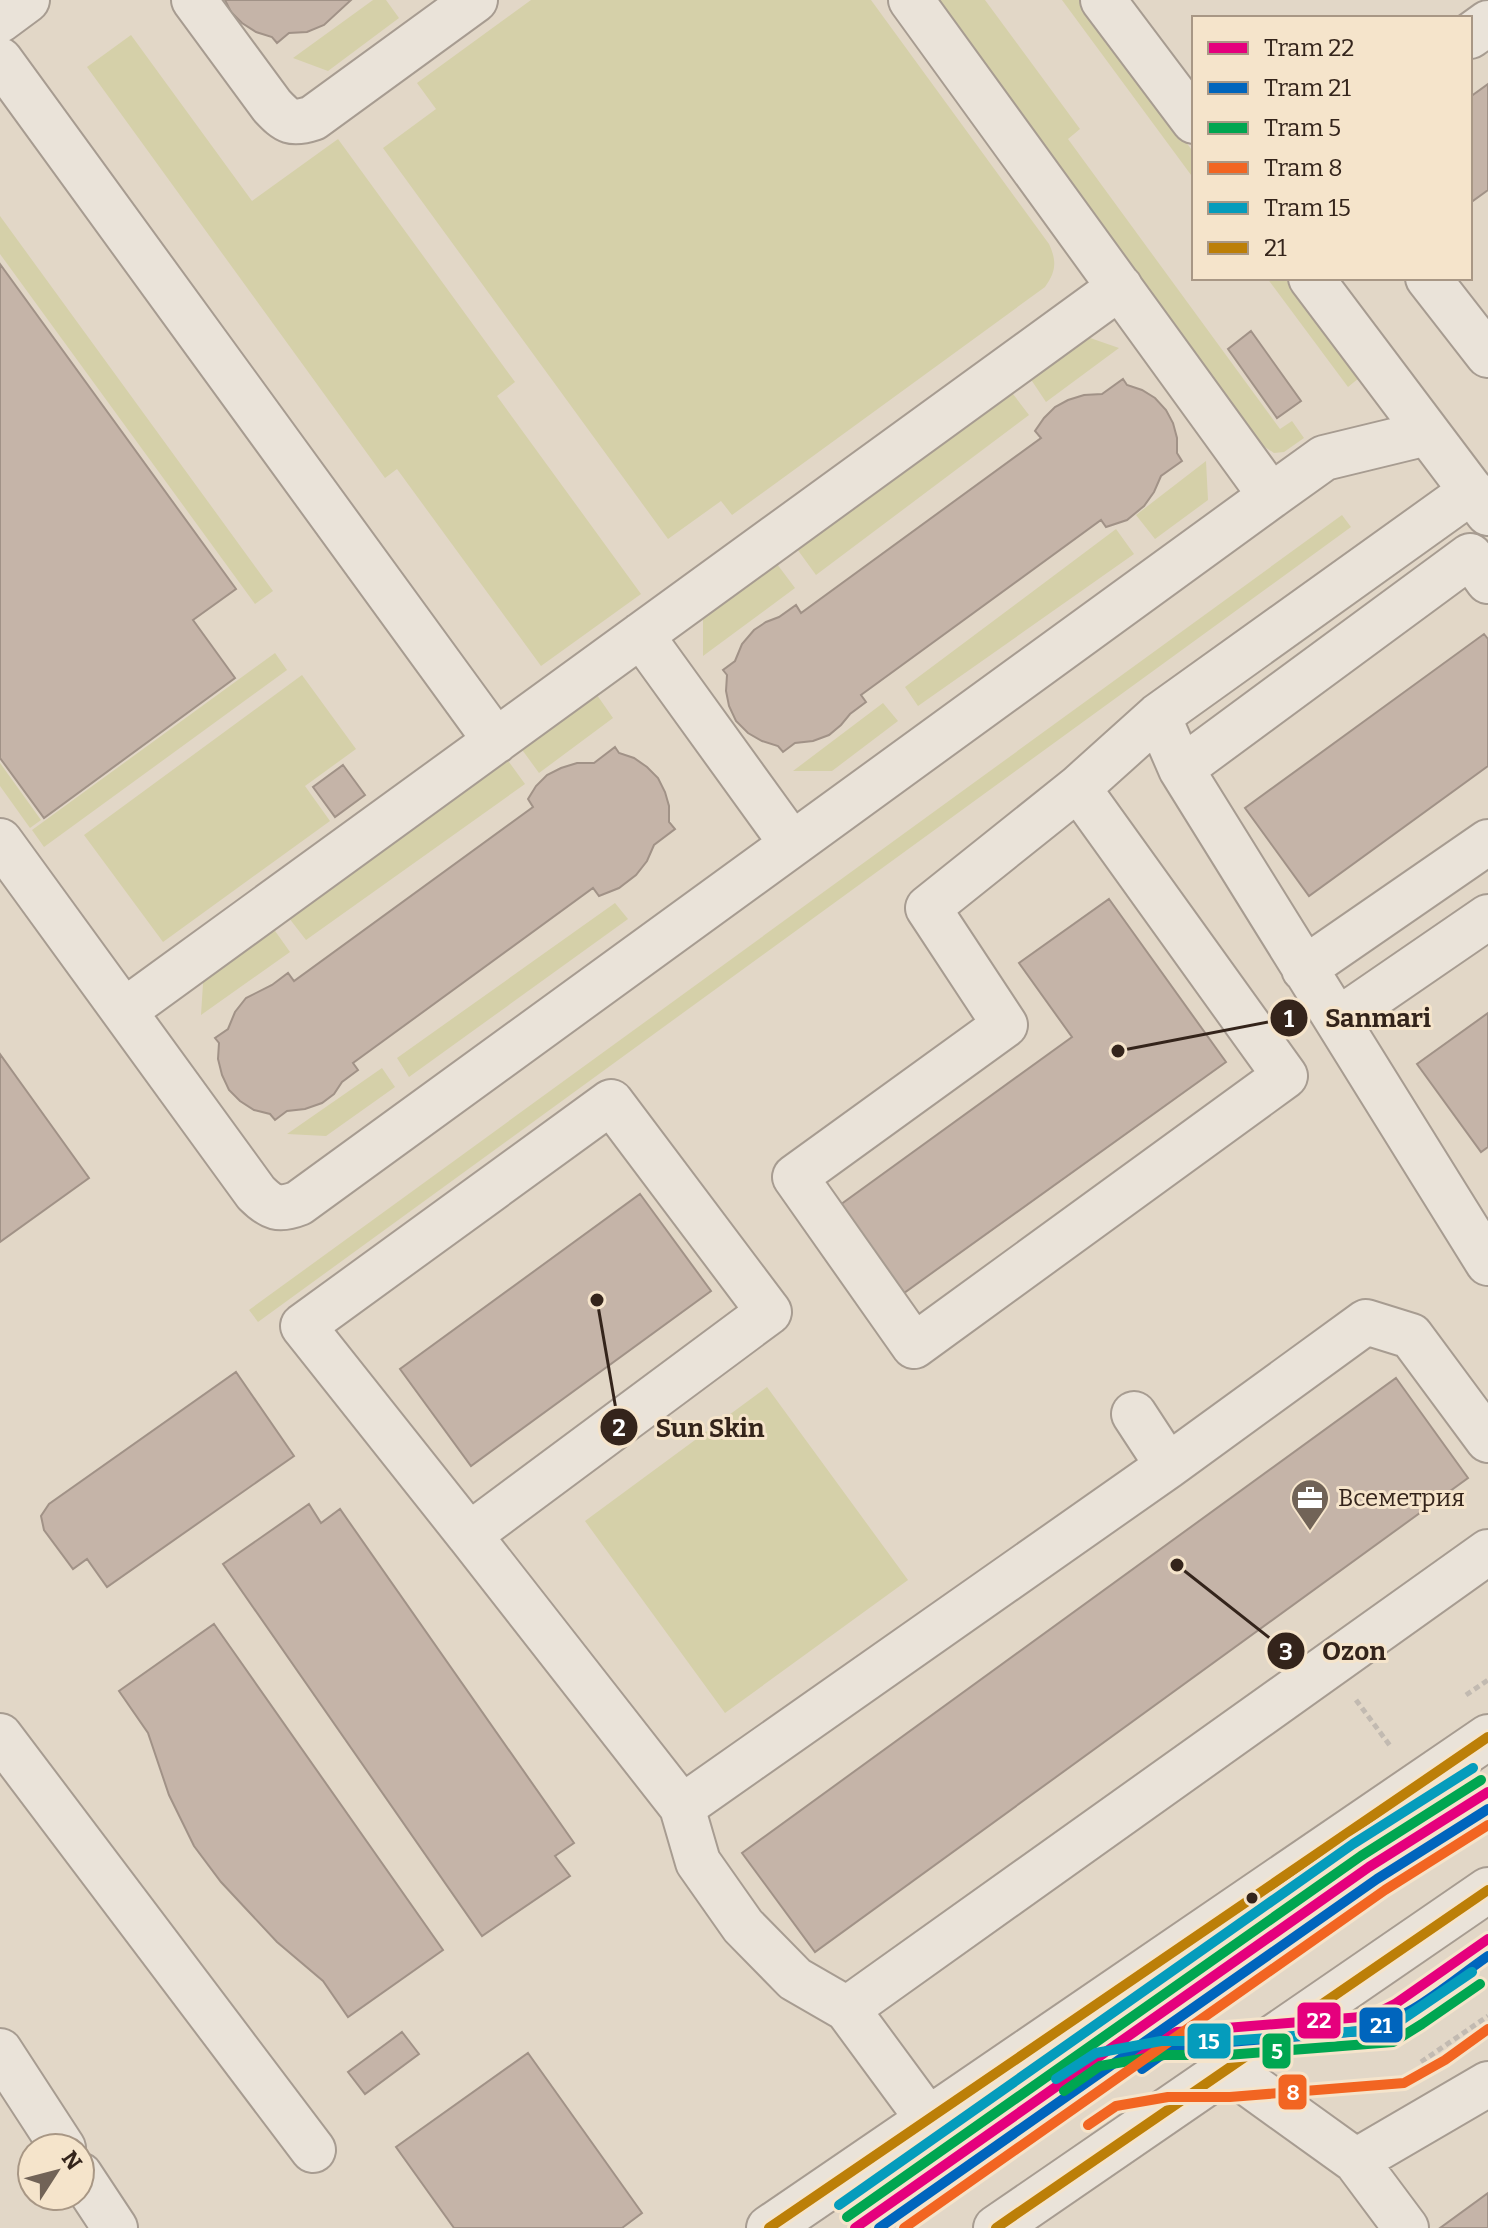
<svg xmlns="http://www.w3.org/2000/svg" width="1488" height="2228" viewBox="0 0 1488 2228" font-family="Bitter,serif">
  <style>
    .green { fill: #d5d0a9 }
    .building { fill: #c5b4a8; stroke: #a19287; stroke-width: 2 }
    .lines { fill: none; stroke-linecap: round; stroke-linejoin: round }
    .minor-casing { stroke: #a79c91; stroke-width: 48 }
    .path { stroke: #c2bab1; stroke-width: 5; stroke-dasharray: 6 4; stroke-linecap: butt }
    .minor { stroke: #eae3d9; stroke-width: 44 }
    .tram { stroke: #a8a19a; stroke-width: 2 }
    .bus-1-casing { stroke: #f5e4cb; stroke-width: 16 }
    .bus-1 { stroke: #bc7f08; stroke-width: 10 }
    .tram-1-casing { stroke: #f5e4cb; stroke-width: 16 }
    .tram-2-casing { stroke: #f5e4cb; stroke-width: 16 }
    .tram-3-casing { stroke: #f5e4cb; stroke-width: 16 }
    .tram-4-casing { stroke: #f5e4cb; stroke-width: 16 }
    .tram-5-casing { stroke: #f5e4cb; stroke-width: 16 }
    .tram-1 { stroke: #e5007d; stroke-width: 10 }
    .tram-2 { stroke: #0065bd; stroke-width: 10 }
    .tram-3 { stroke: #00a651; stroke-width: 10 }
    .tram-4 { stroke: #f26522; stroke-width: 10 }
    .tram-5 { stroke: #059cbc; stroke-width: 10 }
    .bus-dot { fill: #34241b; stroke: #f5e4cb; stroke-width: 3 }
    .labels { text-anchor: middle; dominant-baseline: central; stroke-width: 6; stroke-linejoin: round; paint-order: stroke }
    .poi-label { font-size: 24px; fill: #34241b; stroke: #f5e4cb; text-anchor: start }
    .leader { fill: none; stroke: #34241b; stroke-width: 3 }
    .callout-dot { fill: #34241b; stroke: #f5e4cb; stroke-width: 3 }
    .mark-label { font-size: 24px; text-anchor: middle; font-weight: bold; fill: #fff }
    .callout-label { font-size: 26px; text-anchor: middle; font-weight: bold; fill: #34241b; stroke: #f5e4cb; stroke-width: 6; stroke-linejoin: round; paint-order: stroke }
    .line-badge { stroke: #f5e4cb; stroke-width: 3 }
    .badge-label { font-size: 22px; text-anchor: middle; font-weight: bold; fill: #fff }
  </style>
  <rect width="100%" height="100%" fill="#e2d7c7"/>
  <path class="green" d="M 373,0 L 386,0 L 399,18 L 328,71 L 293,58 Z
    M 531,0 L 871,0 L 1049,244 C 1057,261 1056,272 1045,287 L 732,515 L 721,501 L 668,539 L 383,148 L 436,109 L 417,83 Z
    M 936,0 L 985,0 L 1080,129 L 1068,139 L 1280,429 L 1292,421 L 1304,438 L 1284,452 L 1274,453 L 1256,441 Z
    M 1062,0 L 1081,0 L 1194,153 L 1194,179 Z
    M 131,35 L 252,201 L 338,139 L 515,382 L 497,396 L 641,594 L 541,666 L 397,469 L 385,478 L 87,67 Z
    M 0,216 L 273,591 L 255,604 L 0,254 Z
    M 1267,278 L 1286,278 L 1359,378 L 1348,387 Z
    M 1070,331 L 1119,348 L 1046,402 L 1022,366 Z
    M 1003,381 L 1029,415 L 816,575 L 789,538 Z
    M 1206,461 L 1208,500 L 1155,539 L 1136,515 Z
    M 1342,515 L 1351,527 L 258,1322 L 249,1310 Z
    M 1116,529 L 1134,554 L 918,706 L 905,687 Z
    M 768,552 L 795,588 L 703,656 L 703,600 Z
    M 275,653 L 287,670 L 44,847 L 32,830 Z
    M 302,675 L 356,749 L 305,786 L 330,821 L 163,942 L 84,835 Z
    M 590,685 L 613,718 L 539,773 L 515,740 Z
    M 883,703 L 898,721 L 832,771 L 793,771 Z
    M 501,751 L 525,784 L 306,940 L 282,909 Z
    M 0,763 L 41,820 L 30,828 L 0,786 Z
    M 615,903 L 628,919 L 409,1077 L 397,1058 Z
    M 268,921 L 290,952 L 201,1015 L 204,968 Z
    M 382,1068 L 395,1087 L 326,1136 L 287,1134 Z
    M 767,1387 L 908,1580 L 725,1713 L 585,1521 Z"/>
  <path class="building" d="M 225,0 L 351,0 L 324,25 L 307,32 L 289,33 L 277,43 L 272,37 L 256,32 L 242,23 L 231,12 Z
    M 1488,84 L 1488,190 L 1470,203 L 1470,97 Z
    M 0,264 L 236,589 L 193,620 L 235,678 L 44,818 L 0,758 Z
    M 1251,331 L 1301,401 L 1277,418 L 1228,349 Z
    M 1123,379 L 1127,385 L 1142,390 L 1155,398 L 1166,410 L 1173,423 L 1177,438 L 1177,453 L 1182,461 L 1161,476 L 1154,492 L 1144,506 L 1127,520 L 1106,527 L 1101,520 L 861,695 L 866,702 L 850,714 L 841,725 L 829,735 L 813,741 L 795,743 L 783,752 L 778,746 L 762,741 L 748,733 L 736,721 L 729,706 L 726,691 L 727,675 L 723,670 L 735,661 L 742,644 L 754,630 L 766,622 L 779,617 L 796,605 L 801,613 L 1041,438 L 1035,431 L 1044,418 L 1055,407 L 1068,400 L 1084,395 L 1102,394 Z
    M 1484,634 L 1488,639 L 1488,766 L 1309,896 L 1245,808 Z
    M 615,747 L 619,753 L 634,758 L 647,767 L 658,778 L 665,792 L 669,806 L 669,822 L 675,829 L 654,845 L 647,861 L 636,875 L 619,888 L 599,896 L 593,888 L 353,1063 L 358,1070 L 342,1082 L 334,1094 L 322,1103 L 305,1109 L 287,1111 L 275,1120 L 270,1114 L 254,1110 L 240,1101 L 229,1090 L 222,1075 L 218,1059 L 219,1043 L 215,1038 L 228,1029 L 235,1012 L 246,998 L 272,985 L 288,973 L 294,981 L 533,807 L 528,799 L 536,786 L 547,775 L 561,768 L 577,763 L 594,763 Z
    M 343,765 L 365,795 L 335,817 L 313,787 Z
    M 1109,899 L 1226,1062 L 904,1293 L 840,1205 L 1072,1037 L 1019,963 Z
    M 1488,1013 L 1488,1147 L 1481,1152 L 1417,1064 Z
    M 0,1054 L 89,1178 L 0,1242 Z
    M 640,1194 L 711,1291 L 471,1466 L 400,1369 Z
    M 236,1372 L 294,1456 L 107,1587 L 87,1559 L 73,1569 L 44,1530 L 41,1516 L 49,1504 Z
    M 1396,1378 L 1468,1478 L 815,1952 L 742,1853 Z
    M 309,1504 L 321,1523 L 340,1509 L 574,1843 L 555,1856 L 570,1876 L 482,1936 L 223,1564 Z
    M 214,1624 L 443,1950 L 348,2017 L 323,1981 L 277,1942 L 221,1882 L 194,1846 L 169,1795 L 148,1733 L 119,1691 Z
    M 402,2032 L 419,2054 L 365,2094 L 348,2072 Z
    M 528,2053 L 642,2213 L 622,2228 L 454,2228 L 396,2147 Z
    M 1488,2193 L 1488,2228 L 1440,2228 Z"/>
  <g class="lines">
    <defs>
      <path id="minor" d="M 194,0 L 272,106 C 287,122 292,125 313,118 L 475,0
        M 911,0 L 1271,496 L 1324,458 L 1427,433
        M 1103,0 L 1194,121
        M 0,20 L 27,0
        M 1470,36 L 1488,23
        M 0,60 L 496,741
        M 1311,278 L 1488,513
        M 1428,278 L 1488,355
        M 641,635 L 792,844
        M 1158,716 L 1181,769 L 1488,1263
        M 1181,769 L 1470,556 L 1488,581
        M 1078,788 L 1285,1076 L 914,1346 L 795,1177 L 1005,1025 L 928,908 L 1078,788 L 1158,716 L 1472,491
        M 0,841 L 256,1193 C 271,1208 279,1211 299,1203 L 1271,496
        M 1304,969 L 1488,842
        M 124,1011 L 1120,287
        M 1338,1020 L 1488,917
        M 1134,1414 L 1168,1466
        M 469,1535 L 303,1326 L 611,1102 L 769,1312 L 469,1535 L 682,1807
        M 0,1736 L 313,2150
        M 847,2009 L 1488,1552
        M 0,2051 L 63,2148
        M 1228,2069 L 1356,2161 L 1406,2228
        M 928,2119 L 847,2009 L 795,1979 L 743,1926 L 698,1862 L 682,1807 L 1168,1466 L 1366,1322 L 1411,1336 L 1488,1440
        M 1356,2161 L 1488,2084
        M 80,2175 L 115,2228
        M 769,2228 L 1488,1737
        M 996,2228 L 1488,1890"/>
    </defs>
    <use href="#minor" class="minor-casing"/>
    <path class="path" d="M 1466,1695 L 1488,1680
      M 1356,1700 L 1391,1747
      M 1421,2062 L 1488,2016"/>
    <use href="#minor" class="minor"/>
    <path class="tram" d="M 1465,1808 L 1488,1803"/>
    <defs>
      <path id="bus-1" d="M 769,2228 L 1488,1737
        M 996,2228 L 1488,1890"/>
    </defs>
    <use href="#bus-1" class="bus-1-casing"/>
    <use href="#bus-1" class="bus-1"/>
    <defs>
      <path id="tram-1" d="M 1134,2058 L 1156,2042 L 1177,2032 L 1361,2017 L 1379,2012 L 1395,2004 L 1488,1939
        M 855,2228 L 1369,1867 L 1488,1792"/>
      <path id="tram-2" d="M 1142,2069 L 1163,2054 L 1181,2046 L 1362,2031 C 1409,2020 1449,1983 1488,1956
        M 879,2228 L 1377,1879 L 1488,1809"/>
      <path id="tram-3" d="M 1064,2091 L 1100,2066 L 1164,2055 L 1227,2055 L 1393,2042 L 1422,2024 L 1480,1984
        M 847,2217 L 1361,1856 L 1481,1780"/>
      <path id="tram-4" d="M 1088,2125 L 1116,2106 L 1168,2097 L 1230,2097 L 1404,2083 L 1445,2060 L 1488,2029
        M 904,2228 L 1385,1890 L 1488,1825"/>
      <path id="tram-5" d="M 1056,2079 L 1096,2053 L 1161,2041 L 1227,2041 L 1388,2029 L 1472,1972
        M 839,2205 L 1353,1844 L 1473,1768"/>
    </defs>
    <use href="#tram-1" class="tram-1-casing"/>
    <use href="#tram-2" class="tram-2-casing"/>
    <use href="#tram-3" class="tram-3-casing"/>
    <use href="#tram-4" class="tram-4-casing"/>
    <use href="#tram-5" class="tram-5-casing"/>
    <use href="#tram-1" class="tram-1"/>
    <use href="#tram-2" class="tram-2"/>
    <use href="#tram-3" class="tram-3"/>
    <use href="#tram-4" class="tram-4"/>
    <use href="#tram-5" class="tram-5"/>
  </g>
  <defs>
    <symbol id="office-pin" viewBox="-11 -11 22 30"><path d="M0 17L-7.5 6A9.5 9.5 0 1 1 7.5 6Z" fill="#716357" stroke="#f5e4cb"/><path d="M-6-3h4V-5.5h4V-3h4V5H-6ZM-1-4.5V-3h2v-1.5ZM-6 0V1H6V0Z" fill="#fff"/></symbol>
  </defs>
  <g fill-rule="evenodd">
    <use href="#office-pin" x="1288" y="1476" width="44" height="60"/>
  </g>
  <circle class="bus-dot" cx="1252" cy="1898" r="7"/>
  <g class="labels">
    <g class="poi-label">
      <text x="1338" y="1498">Всеметрия</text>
    </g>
  </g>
  <path class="leader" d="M1118 1051L1289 1018M597 1300L619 1427M1177 1565L1286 1651"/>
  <g class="callout-dot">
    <circle cx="1118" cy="1051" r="8"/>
    <circle cx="597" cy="1300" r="8"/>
    <circle cx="1177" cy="1565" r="8"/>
    <circle cx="1289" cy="1018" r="20"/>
    <circle cx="619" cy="1427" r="20"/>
    <circle cx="1286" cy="1651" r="20"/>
  </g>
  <g class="mark-label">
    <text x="1289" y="1027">1</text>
    <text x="619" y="1436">2</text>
    <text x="1286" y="1660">3</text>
  </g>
  <g class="callout-label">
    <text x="1378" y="1027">Sanmari</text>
    <text x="710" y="1437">Sun Skin</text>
    <text x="1354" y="1660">Ozon</text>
  </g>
  <g class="line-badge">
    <rect x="1296" y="2001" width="46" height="39" rx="8" fill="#e5007d"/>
    <rect x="1358" y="2006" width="46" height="38" rx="8" fill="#0065bd"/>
    <rect x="1186" y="2022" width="46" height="38" rx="8" fill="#059cbc"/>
    <rect x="1261" y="2032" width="31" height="38" rx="8" fill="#00a651"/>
    <rect x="1277" y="2073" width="31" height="38" rx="8" fill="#f26522"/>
  </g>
  <g class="badge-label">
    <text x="1319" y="2028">22</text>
    <text x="1381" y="2033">21</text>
    <text x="1209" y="2049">15</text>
    <text x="1277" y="2059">5</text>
    <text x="1293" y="2100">8</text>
  </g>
  <rect x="1192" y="16" width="280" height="264" fill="#f5e4cb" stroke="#a89785" stroke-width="2"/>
  <rect x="1208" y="42" width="40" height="12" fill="#e5007d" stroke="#a89785" stroke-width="2"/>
  <text x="1264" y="56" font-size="24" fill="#34241b">Tram 22</text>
  <rect x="1208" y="82" width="40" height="12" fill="#0065bd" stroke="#a89785" stroke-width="2"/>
  <text x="1264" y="96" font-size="24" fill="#34241b">Tram 21</text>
  <rect x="1208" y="122" width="40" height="12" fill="#00a651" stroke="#a89785" stroke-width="2"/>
  <text x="1264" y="136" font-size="24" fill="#34241b">Tram 5</text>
  <rect x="1208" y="162" width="40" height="12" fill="#f26522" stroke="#a89785" stroke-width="2"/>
  <text x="1264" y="176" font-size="24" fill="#34241b">Tram 8</text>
  <rect x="1208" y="202" width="40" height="12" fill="#059cbc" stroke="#a89785" stroke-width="2"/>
  <text x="1264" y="216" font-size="24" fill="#34241b">Tram 15</text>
  <rect x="1208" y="242" width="40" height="12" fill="#bc7f08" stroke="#a89785" stroke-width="2"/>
  <text x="1264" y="256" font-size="24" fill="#34241b">21</text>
  <g transform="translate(56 2172) rotate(54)"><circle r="38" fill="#f5e4cb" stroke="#a89785" stroke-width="2"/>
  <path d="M0-6L14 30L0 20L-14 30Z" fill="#716357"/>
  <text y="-12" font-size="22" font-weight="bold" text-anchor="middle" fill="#34241b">N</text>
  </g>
</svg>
